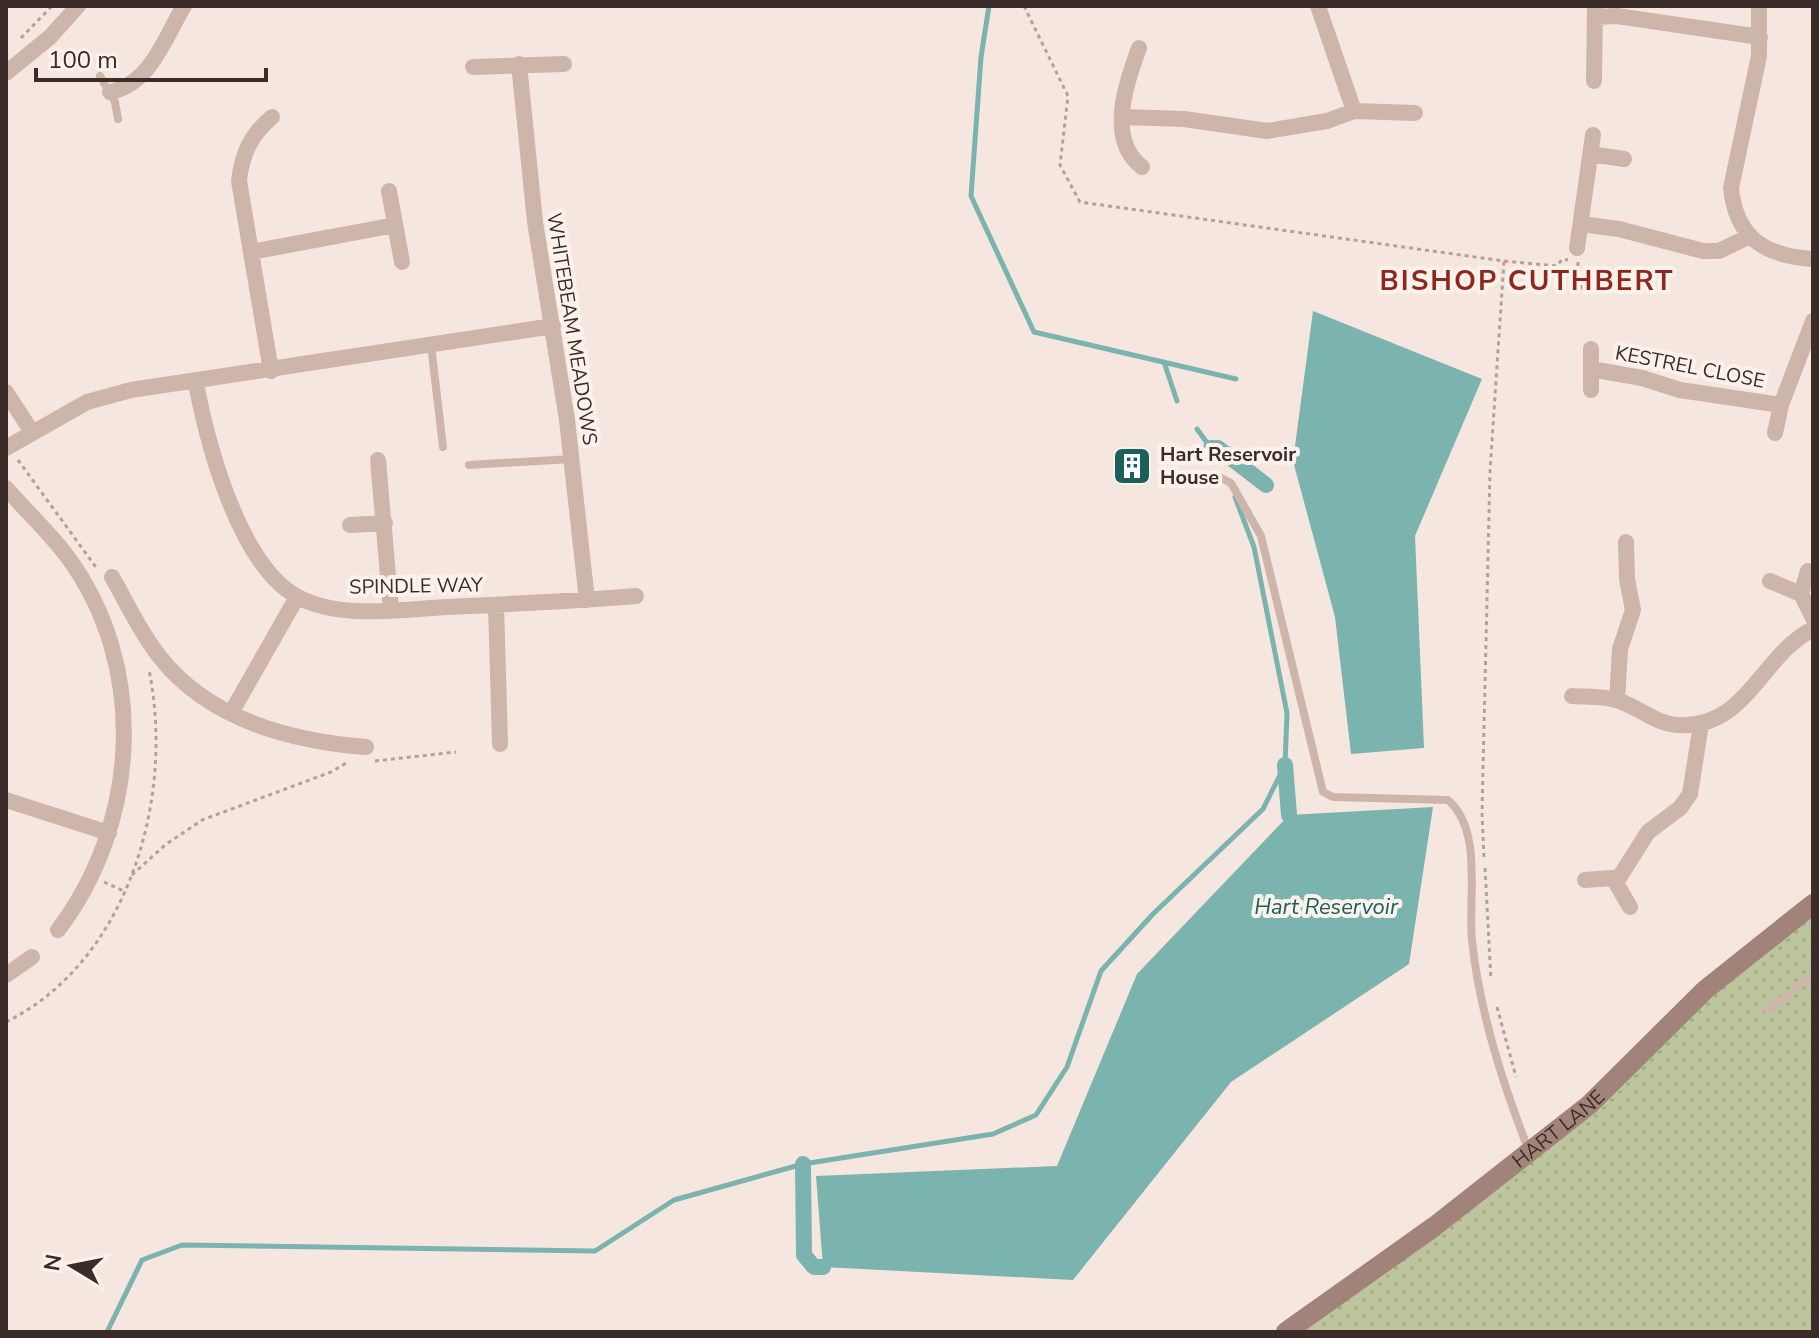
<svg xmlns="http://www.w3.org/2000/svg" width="1819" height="1338" viewBox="0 0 1819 1338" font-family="'Nunito Sans',sans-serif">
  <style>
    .grass { fill: url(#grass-dots) }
    .water { fill: #7bb4ae }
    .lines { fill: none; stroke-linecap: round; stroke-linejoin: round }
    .stream { stroke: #7bb4ae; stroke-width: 5 }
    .canal { stroke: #7bb4ae; stroke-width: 16 }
    .building { fill: url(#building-back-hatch) }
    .path { stroke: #ba9e93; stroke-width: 3; stroke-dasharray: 4 4; stroke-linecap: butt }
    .lane { stroke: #ceb5a9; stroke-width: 8 }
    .street { stroke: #ceb5a9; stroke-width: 16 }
    .secondary { stroke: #a2837a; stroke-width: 20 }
    .labels { text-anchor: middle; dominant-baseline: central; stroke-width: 8; stroke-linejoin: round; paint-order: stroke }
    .street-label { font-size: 20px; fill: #3b2c29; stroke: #fbf2ec }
    .poi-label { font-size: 20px; font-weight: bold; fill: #3b2c29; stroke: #fbf2ec; text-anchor: start }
    .water-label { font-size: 22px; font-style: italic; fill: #1b605b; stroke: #fbf2ec }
    .district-label { font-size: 28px; font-weight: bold; letter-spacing: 2px; fill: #90271c; stroke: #fbf2ec }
  </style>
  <defs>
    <pattern id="grass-dots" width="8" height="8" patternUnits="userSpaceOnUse" patternTransform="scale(2)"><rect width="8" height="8" fill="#bdc59d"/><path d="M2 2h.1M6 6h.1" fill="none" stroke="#a3a987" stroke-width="1.8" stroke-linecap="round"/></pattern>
    <pattern id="building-back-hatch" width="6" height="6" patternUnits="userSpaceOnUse" patternTransform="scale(2)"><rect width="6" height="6" fill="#ce5143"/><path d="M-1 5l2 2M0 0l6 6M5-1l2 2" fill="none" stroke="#a84338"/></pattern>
  </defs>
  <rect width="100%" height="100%" fill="#f5e7df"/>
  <path class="grass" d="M 1813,904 L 1813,1332 L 1286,1332 L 1435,1226 Z"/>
  <path class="water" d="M 1313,311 L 1482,379 L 1415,536 L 1424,748 L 1351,754 L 1335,617 L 1293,461 Z
    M 1433,807 L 1409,964 L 1231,1082 L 1073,1280 L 823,1267 L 816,1176 L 1057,1166 L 1137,974 L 1289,815 Z"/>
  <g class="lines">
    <path class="stream" d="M 989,6 L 981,57 L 971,196 L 1034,332 L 1236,379
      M 1164,362 L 1177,401
      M 1197,429 L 1216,455
      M 107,1332 L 142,1260 L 182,1245 L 595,1251 L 674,1200 L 803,1164 L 993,1134 L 1036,1115 L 1067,1067 L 1101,971 L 1153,914 L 1263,809 L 1285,765 L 1287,713 L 1254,547 L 1235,497"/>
    <path class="canal" d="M 1211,448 L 1218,448 L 1266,485
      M 1285,765 L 1289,815
      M 803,1164 L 804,1255 L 814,1267 L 823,1267"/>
  </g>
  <path class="building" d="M 1140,454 L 1144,474 L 1122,478 L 1119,458 Z"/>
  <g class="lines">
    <path class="path" d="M 1024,6 L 1068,96 L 1060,165 L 1080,202 L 1504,261 L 1556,266 L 1563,259 L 1568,260
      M 21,38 L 52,6
      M 1578,262 L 1578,282 L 1583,289
      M 18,460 L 98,570
      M 375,761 L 456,752
      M 1484,857 L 1482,813 L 1490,471 L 1504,261
      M 1485,868 L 1491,980
      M 132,875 L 165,845 L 202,820 L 331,772 L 348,762
      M 104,882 L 126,892
      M 1497,1007 L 1516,1077
      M 6,1022 C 129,961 175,797 149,670"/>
    <path class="lane" d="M 100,76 L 115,102 L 118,119
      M 431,345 L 443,447
      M 469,465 L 571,459
      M 1190,476 L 1219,477 L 1231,483 L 1261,536 L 1323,792 L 1333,797 L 1448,800 C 1483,830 1468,898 1472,940 C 1479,1010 1503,1085 1529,1151
      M 1767,1010 L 1813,976"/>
    <path class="street" d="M 1759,6 L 1759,56 L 1731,188 C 1736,238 1765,256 1813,259
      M 1595,17 L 1617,16 L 1760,37
      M 1139,48 C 1126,83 1106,140 1142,167
      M 519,64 L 535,222 L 567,420 L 587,600
      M 473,67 L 564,64
      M 6,73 L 50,37 L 78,6
      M 1594,81 L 1595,7
      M 110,92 C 151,84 165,37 184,6
      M 1354,111 L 1415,113
      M 1123,117 L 1184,119 L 1267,131 L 1327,121 L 1354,111 L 1318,6
      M 1591,154 L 1624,159
      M 389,191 L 402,262
      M 1581,224 L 1619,229 L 1703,251 L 1719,251 L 1748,237
      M 1577,248 L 1593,135
      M 251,252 L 395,225
      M 1591,369 L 1642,378 L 1680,390 L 1781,405
      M 271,371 L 239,181 C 242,153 251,135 272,117
      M 196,383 C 207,442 239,566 298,597 C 341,620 401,609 448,607 C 511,604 573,601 636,596
      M 1591,390 L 1591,349
      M 6,392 L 32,432
      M 1775,433 L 1781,405 L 1813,321
      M 6,448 L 87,402 L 131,390 L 553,326
      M 378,460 L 391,610
      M 6,488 C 26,511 49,532 67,556 C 149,667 139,823 58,930
      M 350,525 L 385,523
      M 112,577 C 127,603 140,632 159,656 C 208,719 290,741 366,747
      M 1770,581 L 1801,594 L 1813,618
      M 1801,594 L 1808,571
      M 496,605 L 500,744
      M 1572,696 C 1587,697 1602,696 1616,700 C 1638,706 1655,724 1678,725 C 1747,729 1760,656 1813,629
      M 1617,700 L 1620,649 L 1633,610 L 1627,579 L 1626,542
      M 231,713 L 297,597
      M 6,800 L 109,833
      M 1585,880 L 1613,878 L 1630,907
      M 1617,881 L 1648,832 L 1680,808 L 1690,794 L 1701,724
      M 6,975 L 32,957"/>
    <path class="secondary" id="s1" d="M 1286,1332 L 1435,1226 L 1589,1105 L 1705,990 L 1813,904"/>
  </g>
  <defs>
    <symbol id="building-square" viewBox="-11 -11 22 22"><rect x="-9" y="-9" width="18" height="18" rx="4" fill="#1b605b" stroke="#fbf2ec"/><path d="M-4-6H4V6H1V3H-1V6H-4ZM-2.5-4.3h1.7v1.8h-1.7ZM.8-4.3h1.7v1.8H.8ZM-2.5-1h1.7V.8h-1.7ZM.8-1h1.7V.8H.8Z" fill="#fff"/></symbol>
  </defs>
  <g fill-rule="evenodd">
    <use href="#building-square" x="1110" y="444" width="44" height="44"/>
  </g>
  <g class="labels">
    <g class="street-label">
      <text transform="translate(572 329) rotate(81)">WHITEBEAM MEADOWS</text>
      <text transform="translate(1690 367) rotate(11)">KESTREL CLOSE</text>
      <text transform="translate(416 586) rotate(-1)">SPINDLE WAY</text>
      <text stroke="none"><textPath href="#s1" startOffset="340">HART LANE</textPath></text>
    </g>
    <g class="poi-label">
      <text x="1160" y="454">Hart Reservoir<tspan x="1160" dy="23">House</tspan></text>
    </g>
    <g class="water-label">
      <text x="1326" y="907">Hart Reservoir</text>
    </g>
    <g class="district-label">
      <text x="1527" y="281">BISHOP CUTHBERT</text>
    </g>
  </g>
  <rect width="1819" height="1338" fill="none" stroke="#3b2c29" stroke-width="16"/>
  <g transform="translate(72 1266) rotate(280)" stroke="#fbf2ec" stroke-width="6" paint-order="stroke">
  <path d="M0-6L14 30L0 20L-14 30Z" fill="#3b2c29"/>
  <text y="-12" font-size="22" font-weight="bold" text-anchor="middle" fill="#3b2c29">N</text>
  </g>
  <path d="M36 68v12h230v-12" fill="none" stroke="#3b2c29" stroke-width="4"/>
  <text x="48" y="68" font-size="24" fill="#3b2c29" stroke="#fbf2ec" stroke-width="6" paint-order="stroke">100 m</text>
</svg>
